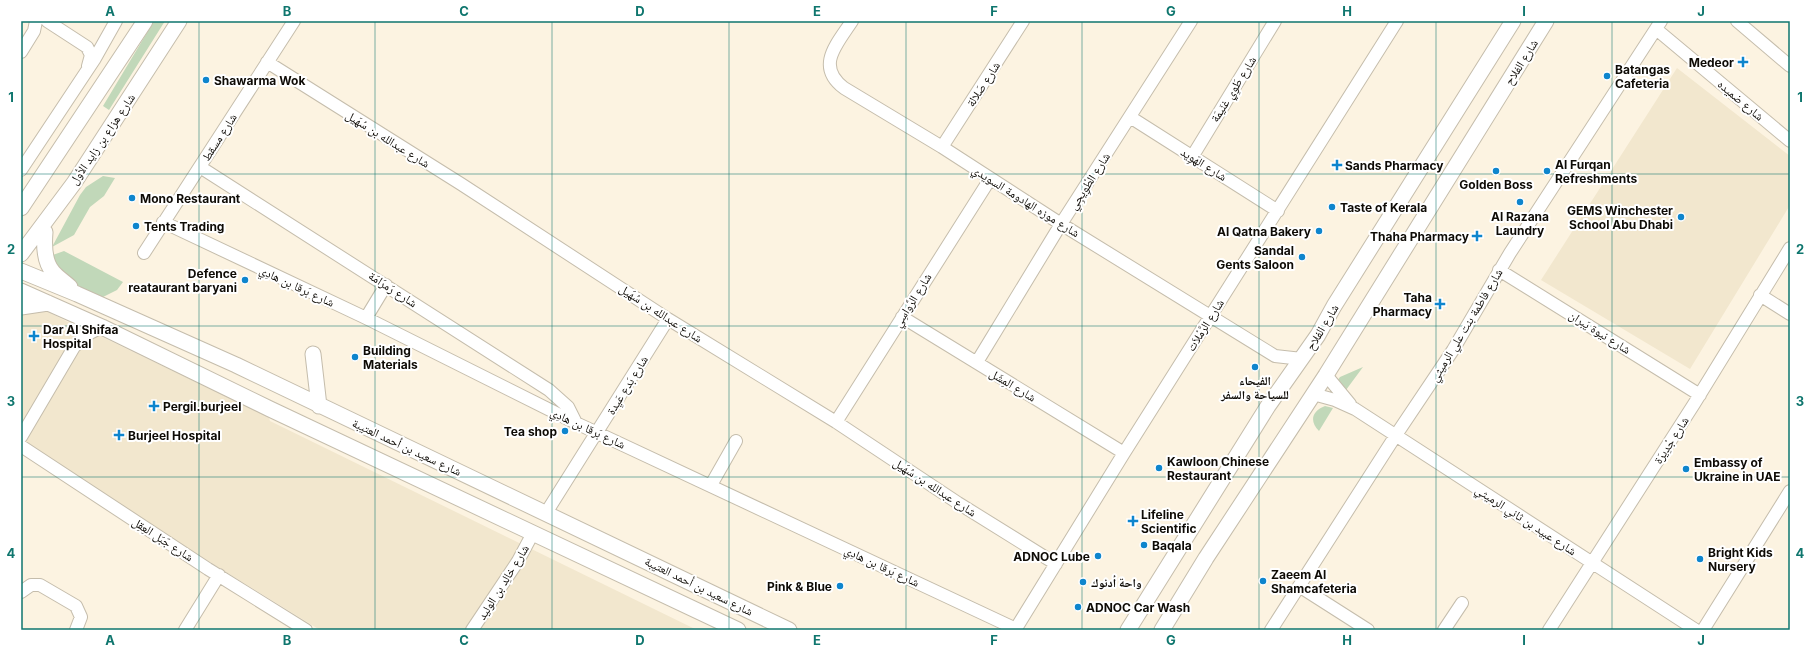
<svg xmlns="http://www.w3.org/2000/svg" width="1811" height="651" viewBox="0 0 1811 651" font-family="Inter,'Noto Naskh Arabic',sans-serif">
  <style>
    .built { fill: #f2e7ce }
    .green { fill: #c1d8b9 }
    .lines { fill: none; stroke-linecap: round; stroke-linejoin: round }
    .minor-casing { stroke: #c5bdac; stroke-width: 14 }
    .major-casing { stroke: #c5bdac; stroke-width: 17 }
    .minor { stroke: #fff; stroke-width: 12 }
    .major { stroke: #fff; stroke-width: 15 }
    .grid { fill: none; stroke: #0f766e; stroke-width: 1; stroke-opacity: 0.55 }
    .poi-dot { fill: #0e85cd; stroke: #fff; stroke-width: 1.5 }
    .labels { text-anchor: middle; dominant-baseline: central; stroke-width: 4; stroke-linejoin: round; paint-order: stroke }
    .street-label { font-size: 12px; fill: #0e0b06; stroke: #fff }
    .poi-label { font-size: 12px; font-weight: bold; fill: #0e0b06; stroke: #fff; text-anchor: start }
    .neatline { fill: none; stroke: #0f766e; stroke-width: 1.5 }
    .grid-label { font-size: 13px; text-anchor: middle; font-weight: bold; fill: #0f766e }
  </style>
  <rect width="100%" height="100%" fill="#fcf3e1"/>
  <path class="built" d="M 1677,68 L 1790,156 L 1790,205 L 1690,369 L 1541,280 Z
    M 35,308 L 48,312 L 86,331 L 21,428 L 21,310 Z
    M 95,336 L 100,336 L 260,413 L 269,418 L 270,421 L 697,630 L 320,630 L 117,505 L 25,441 L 25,434 L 82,342 Z"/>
  <path class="green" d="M 154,21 L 165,21 L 109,110 L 103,106 Z
    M 103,176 L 115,178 L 104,196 L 90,207 L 74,235 L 52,247 L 80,195 L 86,187 Z
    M 64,251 L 123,282 L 117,290 L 103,297 L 68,283 L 50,256 Z
    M 1363,367 L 1346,390 L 1333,386 L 1340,377 Z
    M 1325,406 L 1333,408 L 1319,431 C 1309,421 1312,411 1325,406 Z"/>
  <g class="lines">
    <defs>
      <path id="minor" d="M 47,21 L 87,47 L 91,55 L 88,66
        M 852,21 C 837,44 815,66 844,88 L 942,147 L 1061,224 L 1275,356 L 1302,359
        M 1737,21 L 1790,66
        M 1656,29 L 1790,141
        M 21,52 L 34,31 L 36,21
        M 267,62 L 461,184 L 668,319 L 836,422 L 958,503 L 1056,564
        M 1130,117 L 1278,211
        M 942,147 L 1023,21
        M 1192,157 L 1275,21
        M 200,167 L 549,390 L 568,407 L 576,423
        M 21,170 L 94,60 L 116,21
        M 163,222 L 366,318 L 576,423 L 1016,629
        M 144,253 L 294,21
        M 1499,270 L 1700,395
        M 1760,295 L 1790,314
        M 902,317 L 1124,453
        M 366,318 L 386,285
        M 977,362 L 1061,224 L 1191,21
        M 1326,375 L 1350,404
        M 1313,394 L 1335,400 L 1355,409 L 1696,630
        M 836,422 L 990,179
        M 21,437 L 74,347 L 86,335 L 102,327
        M 21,446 L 208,569 L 306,630
        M 711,485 L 736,441
        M 546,513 L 668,319
        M 1299,586 L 1368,630
        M 21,592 L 31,585 L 40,585 L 76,606 L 81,617 L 76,630
        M 185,630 L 219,575
        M 472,630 L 518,561 L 533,533
        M 1015,630 L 1124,453 L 1397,21
        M 1271,630 L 1396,435 L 1453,350 L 1510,253 L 1661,21
        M 1444,630 L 1462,603
        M 1549,630 L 1694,404 L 1790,248
        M 1703,630 L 1790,491"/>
      <path id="major" d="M 21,208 L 145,21
        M 45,232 C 44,244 44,262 53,272 C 58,278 65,282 70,287
        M 21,254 L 74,183 L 179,21
        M 21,271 L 77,294 L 236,365 L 789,630
        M 21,291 L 102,327 L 270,409 L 738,630
        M 21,307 L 48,303
        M 313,354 L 319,406
        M 1128,630 L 1268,406 L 1318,335 L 1334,306 L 1513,21
        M 1162,630 L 1206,558 L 1326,375 L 1546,21"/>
    </defs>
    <use href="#minor" class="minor-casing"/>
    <use href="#major" class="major-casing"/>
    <use href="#minor" class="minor"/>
    <use href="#major" class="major"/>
  </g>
  <path class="grid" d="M 199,21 L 199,630M 375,21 L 375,630M 552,21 L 552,630M 729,21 L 729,630M 906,21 L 906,630M 1082,21 L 1082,630M 1259,21 L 1259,630M 1436,21 L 1436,630M 1612,21 L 1612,630M 21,174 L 1790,174M 21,326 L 1790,326M 21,477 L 1790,477"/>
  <g class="poi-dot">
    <path d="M1741 56h4v4h4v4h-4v4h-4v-4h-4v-4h4z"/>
    <circle cx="1607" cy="76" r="4"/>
    <circle cx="206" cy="80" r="4"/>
    <path d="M1335 159h4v4h4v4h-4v4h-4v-4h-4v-4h4z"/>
    <circle cx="1496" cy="171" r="4"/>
    <circle cx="1547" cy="171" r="4"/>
    <circle cx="132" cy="198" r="4"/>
    <circle cx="1520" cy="202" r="4"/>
    <circle cx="1332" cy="207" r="4"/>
    <circle cx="1681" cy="217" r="4"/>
    <circle cx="136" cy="226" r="4"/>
    <circle cx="1319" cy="231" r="4"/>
    <path d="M1475 230h4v4h4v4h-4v4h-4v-4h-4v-4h4z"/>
    <circle cx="1302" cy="257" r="4"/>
    <circle cx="245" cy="280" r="4"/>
    <path d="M1438 298h4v4h4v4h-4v4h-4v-4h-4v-4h4z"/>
    <path d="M32 330h4v4h4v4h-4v4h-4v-4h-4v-4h4z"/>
    <circle cx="355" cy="357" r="4"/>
    <circle cx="1255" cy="367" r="4"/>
    <path d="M152 400h4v4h4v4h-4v4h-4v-4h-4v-4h4z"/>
    <circle cx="565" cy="431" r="4"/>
    <path d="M117 429h4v4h4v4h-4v4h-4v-4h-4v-4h4z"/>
    <circle cx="1159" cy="468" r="4"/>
    <circle cx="1686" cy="469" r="4"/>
    <path d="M1131 515h4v4h4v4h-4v4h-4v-4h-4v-4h4z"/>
    <circle cx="1144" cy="545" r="4"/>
    <circle cx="1098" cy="556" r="4"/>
    <circle cx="1700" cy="559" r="4"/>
    <circle cx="1263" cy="581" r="4"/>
    <circle cx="1083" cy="582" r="4"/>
    <circle cx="840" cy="586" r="4"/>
    <circle cx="1078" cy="607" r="4"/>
  </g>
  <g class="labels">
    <g class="street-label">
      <text transform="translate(1521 62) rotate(-58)">شارع الفلاح</text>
      <text transform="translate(983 84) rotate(-57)">شارع صَلالة</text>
      <text transform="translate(1233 89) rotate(-58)">شارع طَوِي غنَيمَة</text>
      <text transform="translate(1741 100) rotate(40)">شارع ضميده</text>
      <text transform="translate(219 137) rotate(-57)">شارع مسقط</text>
      <text transform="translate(102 139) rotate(-56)">شارع هزاع بن زايد الأول</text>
      <text transform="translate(388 139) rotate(32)">شارع عبدالله بن سُهَيل</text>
      <text transform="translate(1204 164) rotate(32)">شارع الهَوِيد</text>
      <text transform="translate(1089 181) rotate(-57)">شارع الطْوِيجِي</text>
      <text transform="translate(1026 201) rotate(32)">شارع موزه الهادومة السويدي</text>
      <text transform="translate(297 286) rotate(25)">شارع بَرقا بن هادِي</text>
      <text transform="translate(393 289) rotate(33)">شارع رَمرَامَة</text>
      <text transform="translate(912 300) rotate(-58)">شارع الرَّواسِي</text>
      <text transform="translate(661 313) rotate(33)">شارع عبدالله بن سُهَيل</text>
      <text transform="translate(1205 325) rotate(-58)">شارع الرَّمْلاَت</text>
      <text transform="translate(1466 325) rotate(-59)">شارع فاطمة بنت علي الرميثي</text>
      <text transform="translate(1322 327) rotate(-59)">شارع الفلاح</text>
      <text transform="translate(1600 332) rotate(32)">شارع نيوة يَبران</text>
      <text transform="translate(627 385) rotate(-58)">شارع بَدع عَيِدة</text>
      <text transform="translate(1013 385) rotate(31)">شارع المِشَل</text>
      <text transform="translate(588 428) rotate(25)">شارع بَرقا بن هادِي</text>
      <text transform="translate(1671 440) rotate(-57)">شارع جْدِيرَة</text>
      <text transform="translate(407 447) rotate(25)">شارع سعيد بن أحمد العتيبة</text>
      <text transform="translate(935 487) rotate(33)">شارع عبدالله بن سُهَيل</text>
      <text transform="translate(1526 520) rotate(33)">شارع عبيد بن ثاني الرميثي</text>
      <text transform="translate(163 539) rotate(33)">شارع جَبَل العِقِل</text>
      <text transform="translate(882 566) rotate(25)">شارع بَرقا بن هادِي</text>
      <text transform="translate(503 582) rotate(-58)">شارع خالِد بن الوليد</text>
      <text transform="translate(699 586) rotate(26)">شارع سعيد بن أحمد العتيبة</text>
    </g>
    <g class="poi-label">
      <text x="1734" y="62" text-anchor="end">Medeor</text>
      <text x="1615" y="69">Batangas<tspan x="1615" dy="14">Cafeteria</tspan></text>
      <text x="214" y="80">Shawarma Wok</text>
      <text x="1555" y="164">Al Furqan<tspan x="1555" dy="14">Refreshments</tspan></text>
      <text x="1345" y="165">Sands Pharmacy</text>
      <text x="1496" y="184" text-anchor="middle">Golden Boss</text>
      <text x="140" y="198">Mono Restaurant</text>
      <text x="1340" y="207">Taste of Kerala</text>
      <text x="1673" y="210" text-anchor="end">GEMS Winchester<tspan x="1673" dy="14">School Abu Dhabi</tspan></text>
      <text x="1520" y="216" text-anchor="middle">Al Razana<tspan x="1520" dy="14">Laundry</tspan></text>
      <text x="144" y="226">Tents Trading</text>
      <text x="1311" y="231" text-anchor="end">Al Qatna Bakery</text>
      <text x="1469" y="236" text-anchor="end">Thaha Pharmacy</text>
      <text x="1294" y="250" text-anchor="end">Sandal<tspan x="1294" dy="14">Gents Saloon</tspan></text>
      <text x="237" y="273" text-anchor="end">Defence<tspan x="237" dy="14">reataurant baryani</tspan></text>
      <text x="1432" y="297" text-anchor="end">Taha<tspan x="1432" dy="14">Pharmacy</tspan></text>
      <text x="43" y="329">Dar Al Shifaa<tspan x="43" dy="14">Hospital</tspan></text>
      <text x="363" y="350">Building<tspan x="363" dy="14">Materials</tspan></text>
      <text x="1255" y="380" text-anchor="middle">الفيحاء<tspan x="1255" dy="14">للسياحة والسفر</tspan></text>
      <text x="163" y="406">Pergil.burjeel</text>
      <text x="557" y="431" text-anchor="end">Tea shop</text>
      <text x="128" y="435">Burjeel Hospital</text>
      <text x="1167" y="461">Kawloon Chinese<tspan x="1167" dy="14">Restaurant</tspan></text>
      <text x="1694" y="462">Embassy of<tspan x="1694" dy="14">Ukraine in UAE</tspan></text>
      <text x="1141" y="514">Lifeline<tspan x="1141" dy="14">Scientific</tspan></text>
      <text x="1152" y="545">Baqala</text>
      <text x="1708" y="552">Bright Kids<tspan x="1708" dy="14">Nursery</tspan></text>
      <text x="1090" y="556" text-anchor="end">ADNOC Lube</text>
      <text x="1271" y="574">Zaeem Al<tspan x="1271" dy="14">Shamcafeteria</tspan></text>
      <text x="1091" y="582">واحة أدنوك</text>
      <text x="832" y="586" text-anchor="end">Pink &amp; Blue</text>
      <text x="1086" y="607">ADNOC Car Wash</text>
    </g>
  </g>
  <rect width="1811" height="651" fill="none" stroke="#ffffff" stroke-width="44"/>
  <rect x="22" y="22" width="1767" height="607" class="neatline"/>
  <g class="grid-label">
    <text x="110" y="16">A</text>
    <text x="287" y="16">B</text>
    <text x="464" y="16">C</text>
    <text x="640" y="16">D</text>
    <text x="817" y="16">E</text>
    <text x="994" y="16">F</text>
    <text x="1171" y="16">G</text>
    <text x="1347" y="16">H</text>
    <text x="1524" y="16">I</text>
    <text x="1701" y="16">J</text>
    <text x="11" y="102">1</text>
    <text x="1800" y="102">1</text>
    <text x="11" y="254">2</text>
    <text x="1800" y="254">2</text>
    <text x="11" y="406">3</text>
    <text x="1800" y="406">3</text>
    <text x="11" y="558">4</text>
    <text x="1800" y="558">4</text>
    <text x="110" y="645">A</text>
    <text x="287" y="645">B</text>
    <text x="464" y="645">C</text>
    <text x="640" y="645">D</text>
    <text x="817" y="645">E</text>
    <text x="994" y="645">F</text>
    <text x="1171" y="645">G</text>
    <text x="1347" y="645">H</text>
    <text x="1524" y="645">I</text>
    <text x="1701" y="645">J</text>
  </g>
</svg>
